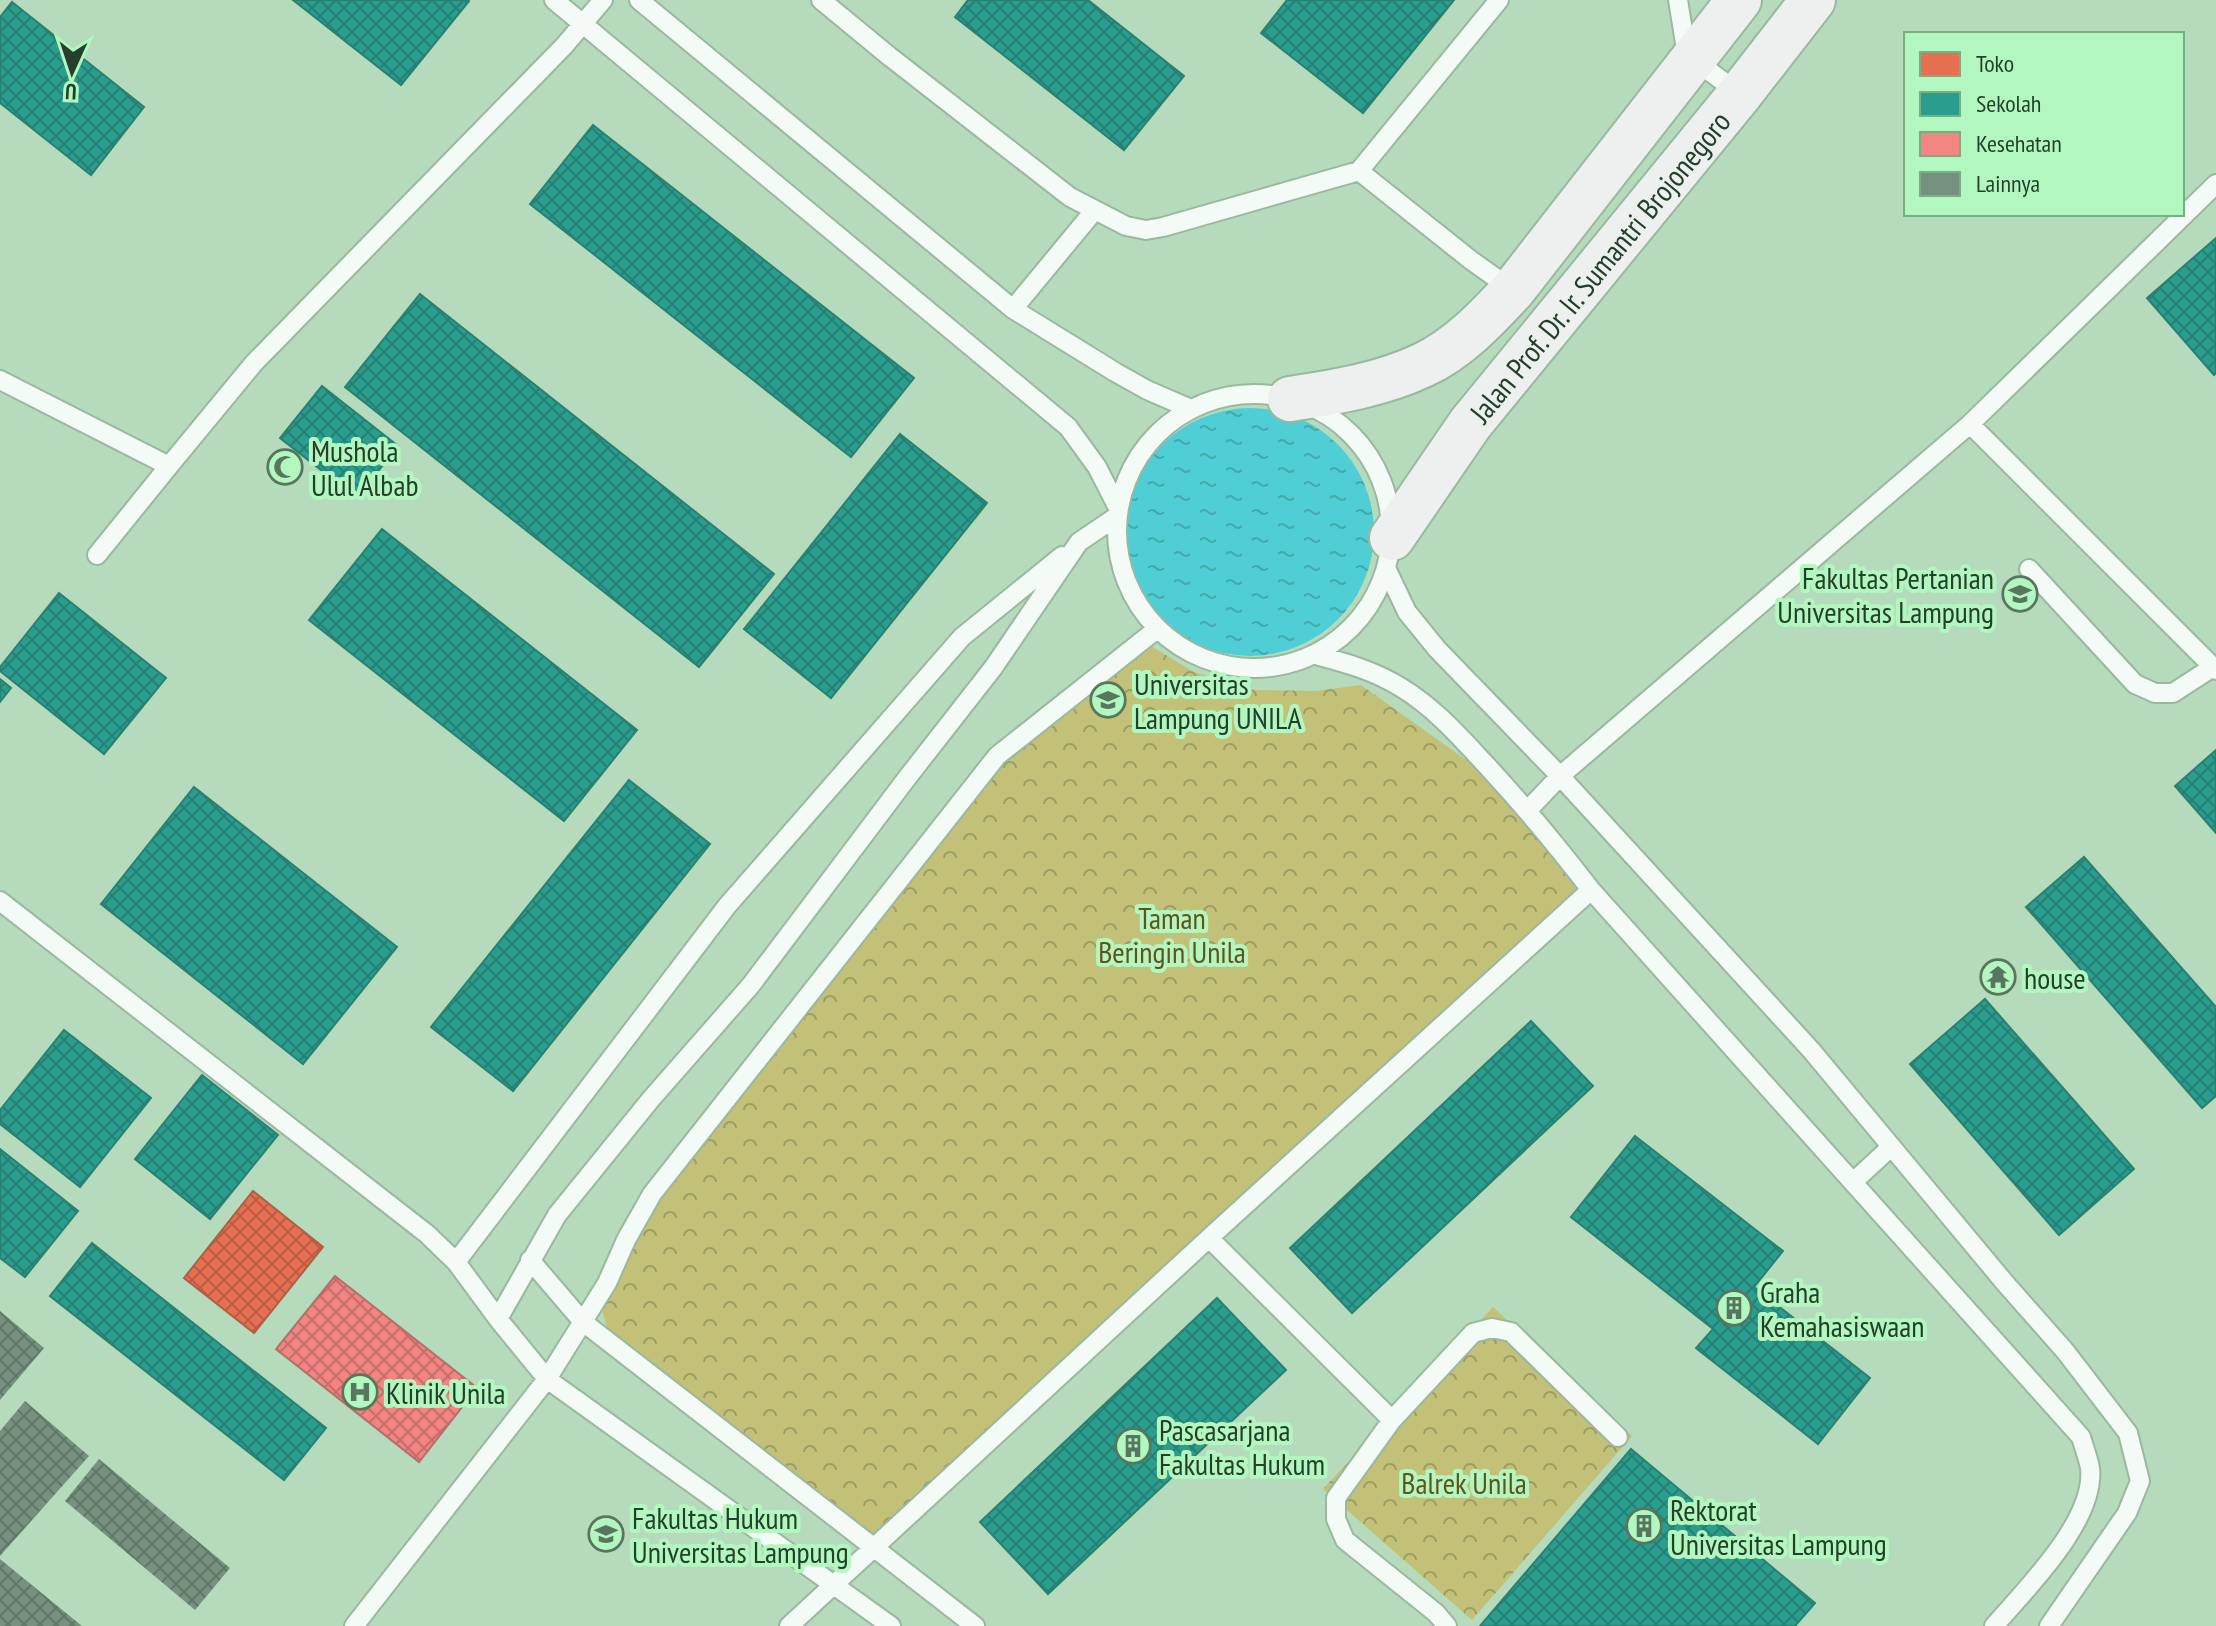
<svg xmlns="http://www.w3.org/2000/svg" width="2216" height="1626" viewBox="0 0 2216 1626" font-family="'PT Sans Narrow',sans-serif">
  <style>
    .park { fill: url(#park-crowns) }
    .water { fill: url(#water-ripples) }
    .shops { fill: url(#shops-cross-hatch); stroke: #ac6145; stroke-width: 2 }
    .schools { fill: url(#schools-cross-hatch); stroke: #288171; stroke-width: 2 }
    .health { fill: url(#health-cross-hatch); stroke: #b47068; stroke-width: 2 }
    .building { fill: url(#building-cross-hatch) }
    .lines { fill: none; stroke-linecap: round; stroke-linejoin: round }
    .lane-casing { stroke: #9ab8a0; stroke-width: 22 }
    .secondary-casing { stroke: #9ab8a0; stroke-width: 48 }
    .lane { stroke: #f4faf5; stroke-width: 18 }
    .secondary { stroke: #edf0ee; stroke-width: 44 }
    .labels { text-anchor: middle; dominant-baseline: central; stroke-width: 8; stroke-linejoin: round; paint-order: stroke }
    .street-label { font-size: 30px; fill: #24402a; stroke: #b2f7bf }
    .poi-label { font-size: 30px; fill: #24402a; stroke: #b2f7bf; text-anchor: start }
    .park-label { font-size: 30px; fill: #64511b; stroke: #b2f7bf }
  </style>
  <defs>
    <pattern id="park-crowns" width="20" height="18" patternUnits="userSpaceOnUse" patternTransform="scale(2)"><rect width="20" height="18" fill="#c3c078"/><path d="M2 6a3 3 0 1 1 6 0M12 15a3 3 0 1 1 6 0" fill="none" stroke="#9e9d63"/></pattern>
    <pattern id="water-ripples" width="26" height="14" patternUnits="userSpaceOnUse" patternTransform="scale(2)"><rect width="26" height="14" fill="#50ced5"/><path d="M2 4q2-2 4 0t4 0M15 11q2-2 4 0t4 0" fill="none" stroke="#42a9ad"/></pattern>
    <pattern id="shops-cross-hatch" width="8" height="8" patternUnits="userSpaceOnUse" patternTransform="scale(2)"><rect width="8" height="8" fill="#e76f51"/><path d="M0 0l8 8M0 8l8-8" fill="none" stroke="#bb5d43"/></pattern>
    <pattern id="schools-cross-hatch" width="8" height="8" patternUnits="userSpaceOnUse" patternTransform="scale(2)"><rect width="8" height="8" fill="#2a9d8f"/><path d="M0 0l8 8M0 8l8-8" fill="none" stroke="#248175"/></pattern>
    <pattern id="health-cross-hatch" width="8" height="8" patternUnits="userSpaceOnUse" patternTransform="scale(2)"><rect width="8" height="8" fill="#f28482"/><path d="M0 0l8 8M0 8l8-8" fill="none" stroke="#c46d6b"/></pattern>
    <pattern id="building-cross-hatch" width="8" height="8" patternUnits="userSpaceOnUse" patternTransform="scale(2)"><rect width="8" height="8" fill="#769180"/><path d="M0 0l8 8M0 8l8-8" fill="none" stroke="#617869"/></pattern>
  </defs>
  <rect width="100%" height="100%" fill="#b5dbbc"/>
  <path class="park" d="M 1146,643 L 1194,672 L 1255,690 L 1316,691 L 1361,685 L 1490,777 L 1523,815 L 1576,889 L 881,1539 L 609,1334 L 602,1310 L 609,1283 L 657,1194 L 996,762 Z
    M 1493,1307 L 1632,1436 L 1472,1620 L 1323,1489 Z"/>
  <path class="water" d="M1126 532a124 124 0 1 1 248 0a124 124 0 1 1-248 0Z"/>
  <path class="shops" d="M 253,1191 L 323,1247 L 254,1333 L 184,1278 Z"/>
  <path class="schools" d="M 293,0 L 468,0 L 469,1 L 401,85 Z
    M 968,0 L 1088,0 L 1184,76 L 1124,150 L 955,17 Z
    M 1287,0 L 1454,0 L 1363,113 L 1261,33 Z
    M 12,2 L 144,107 L 91,175 L 0,103 L 0,17 Z
    M 593,125 L 914,378 L 851,457 L 530,204 Z
    M 2216,238 L 2216,373 L 2214,375 L 2147,298 Z
    M 420,294 L 774,574 L 699,667 L 345,387 Z
    M 322,386 L 398,446 L 357,498 L 280,438 Z
    M 900,434 L 987,503 L 831,698 L 744,629 Z
    M 382,529 L 637,730 L 564,821 L 309,620 Z
    M 59,593 L 166,678 L 104,754 L 0,671 L 0,667 Z
    M 0,679 L 11,688 L 0,702 Z
    M 2216,750 L 2216,833 L 2175,786 Z
    M 629,780 L 710,844 L 513,1091 L 431,1027 Z
    M 194,787 L 397,947 L 303,1064 L 101,904 Z
    M 2084,857 L 2216,1007 L 2216,1096 L 2202,1108 L 2026,907 Z
    M 1985,999 L 2134,1169 L 2059,1235 L 1910,1064 Z
    M 1531,1021 L 1593,1086 L 1352,1313 L 1290,1248 Z
    M 64,1030 L 151,1098 L 80,1187 L 0,1124 L 0,1110 Z
    M 202,1075 L 278,1135 L 210,1219 L 135,1159 Z
    M 1635,1136 L 1783,1251 L 1754,1287 L 1870,1378 L 1818,1444 L 1696,1348 L 1713,1329 L 1571,1217 Z
    M 0,1149 L 78,1211 L 25,1277 L 0,1258 Z
    M 92,1243 L 326,1428 L 284,1480 L 50,1296 Z
    M 1217,1298 L 1286,1370 L 1048,1594 L 980,1522 Z
    M 1631,1449 L 1815,1603 L 1795,1626 L 1480,1626 Z"/>
  <path class="health" d="M 335,1276 L 477,1388 L 419,1462 L 276,1349 Z"/>
  <path class="building" d="M 0,1311 L 44,1348 L 0,1400 Z
    M 25,1401 L 89,1456 L 0,1556 L 0,1431 Z
    M 99,1459 L 230,1568 L 195,1610 L 65,1501 Z
    M 0,1559 L 82,1626 L 0,1626 Z"/>
  <g class="lines">
    <defs>
      <path id="lane" d="M 554,0 L 1068,427 L 1097,467 L 1117,506
        M 639,0 L 1013,309 L 1115,372 L 1147,390 L 1191,409
        M 821,0 L 889,56 L 1070,197 L 1126,226 L 1146,230 L 1163,227 L 1359,171 L 1499,0
        M 1678,0 L 1685,43 L 1693,59 L 1740,94
        M 1359,171 L 1472,261 L 1513,290
        M 1013,309 L 1094,211
        M 0,380 L 169,466 L 254,363 L 564,46 L 603,0
        M1117 531a137 137 0 1 1 274 0a137 137 0 1 1-274 0Z
        M 1970,424 L 2216,184
        M 97,555 L 169,466
        M 2029,569 L 2135,684 L 2155,693 L 2173,693 L 2213,667
        M 1387,570 L 1407,612 L 1437,649 L 1560,776 L 1811,1050 L 2005,1283 L 2065,1351 L 2128,1433 L 2140,1481 L 2127,1513 L 2049,1626
        M 1316,655 C 1346,663 1375,671 1402,688 C 1436,709 1461,738 1488,767 C 1524,806 1558,847 1591,890 L 2081,1437 C 2084,1447 2088,1458 2090,1468 C 2096,1520 2026,1589 1994,1626
        M 1528,810 L 1560,776 L 1970,424 L 2216,670
        M 0,901 L 427,1234 L 456,1262 L 498,1319
        M 1853,1182 L 1891,1147
        M 1209,1238 L 1392,1420 L 1336,1498 L 1336,1519 L 1345,1540 L 1436,1613 L 1447,1626
        M 530,1260 L 583,1322 L 975,1626
        M 456,1262 L 727,906 L 962,637 L 1062,556
        M 1392,1420 L 1473,1333 L 1492,1328 L 1511,1332 L 1618,1437
        M 354,1626 L 547,1379 L 607,1283 L 626,1240 L 652,1194 L 997,756 L 1157,629
        M 789,1626 L 1209,1238 L 1591,890
        M 891,1626 L 547,1379 L 498,1319 L 557,1215 L 651,1099 L 751,985 L 907,778 L 993,668 L 1079,542 L 1116,517"/>
      <g id="secondary">
        <path d="M 1290,399 C 1335,392 1381,385 1423,365 C 1458,349 1487,318 1513,290 L 1739,0"/>
        <path id="s1" d="M 1392,538 L 1470,424 L 1740,94 L 1813,0"/>
      </g>
    </defs>
    <use href="#lane" class="lane-casing"/>
    <use href="#secondary" class="secondary-casing"/>
    <use href="#lane" class="lane"/>
    <use href="#secondary" class="secondary"/>
  </g>
  <defs>
    <symbol id="mosque-ring" viewBox="-11 -11 22 22"><circle r="9.5" fill="#b2f7bf" stroke="#57765d" stroke-width="1.5"/><path d="M3.5-4.9A6 6 0 1 0 3.5 4.9A5 5 0 1 1 3.5-4.9Z" fill="#57765d"/></symbol>
    <symbol id="university-ring" viewBox="-11 -11 22 22"><circle r="9.5" fill="#b2f7bf" stroke="#57765d" stroke-width="1.5"/><path d="M0-5L7-2L0 1L-7-2ZM-4 1L0 2.5L4 1V4Q0 6-4 4Z" fill="#57765d"/></symbol>
    <symbol id="temple-ring" viewBox="-11 -11 22 22"><circle r="9.5" fill="#b2f7bf" stroke="#57765d" stroke-width="1.5"/><path d="M0-6L5-2H3V0L6.5 2.5H4V6H1.5V3h-3V6H-4V2.5H-6.5L-3 0V-2H-5Z" fill="#57765d"/></symbol>
    <symbol id="building-ring" viewBox="-11 -11 22 22"><circle r="9.5" fill="#b2f7bf" stroke="#57765d" stroke-width="1.5"/><path d="M-4-6H4V6H1V3H-1V6H-4ZM-2.5-4.3h1.7v1.8h-1.7ZM.8-4.3h1.7v1.8H.8ZM-2.5-1h1.7V.8h-1.7ZM.8-1h1.7V.8H.8Z" fill="#57765d"/></symbol>
    <symbol id="hospital-ring" viewBox="-11 -11 22 22"><circle r="9.5" fill="#b2f7bf" stroke="#57765d" stroke-width="1.5"/><path d="M-5-5h3v3.5h4V-5h3V5h-3V1.5h-4V5h-3Z" fill="#57765d"/></symbol>
  </defs>
  <g fill-rule="evenodd">
    <use href="#mosque-ring" x="265" y="447" width="40" height="40"/>
    <use href="#university-ring" x="2000" y="574" width="40" height="40"/>
    <use href="#university-ring" x="1088" y="680" width="40" height="40"/>
    <use href="#temple-ring" x="1978" y="957" width="40" height="40"/>
    <use href="#building-ring" x="1714" y="1288" width="40" height="40"/>
    <use href="#hospital-ring" x="340" y="1372" width="40" height="40"/>
    <use href="#building-ring" x="1113" y="1426" width="40" height="40"/>
    <use href="#building-ring" x="1624" y="1506" width="40" height="40"/>
    <use href="#university-ring" x="586" y="1514" width="40" height="40"/>
  </g>
  <g class="labels">
    <g class="street-label">
      <text stroke="none"><textPath href="#s1" startOffset="342">Jalan Prof. Dr. Ir. Sumantri Brojonegoro</textPath></text>
    </g>
    <g class="poi-label">
      <text x="311" y="450">Mushola<tspan x="311" dy="34">Ulul Albab</tspan></text>
      <text x="1994" y="577" text-anchor="end">Fakultas Pertanian<tspan x="1994" dy="34">Universitas Lampung</tspan></text>
      <text x="1134" y="683">Universitas<tspan x="1134" dy="34">Lampung UNILA</tspan></text>
      <text x="2024" y="977">house</text>
      <text x="1760" y="1291">Graha<tspan x="1760" dy="34">Kemahasiswaan</tspan></text>
      <text x="386" y="1392">Klinik Unila</text>
      <text x="1159" y="1429">Pascasarjana<tspan x="1159" dy="34">Fakultas Hukum</tspan></text>
      <text x="1670" y="1509">Rektorat<tspan x="1670" dy="34">Universitas Lampung</tspan></text>
      <text x="632" y="1517">Fakultas Hukum<tspan x="632" dy="34">Universitas Lampung</tspan></text>
    </g>
    <g class="park-label">
      <text x="1172" y="917">Taman<tspan x="1172" dy="34">Beringin Unila</tspan></text>
      <text x="1464" y="1482">Balrek Unila</text>
    </g>
  </g>
  <rect x="1904" y="32" width="280" height="184" fill="#b2f7bf" stroke="#79ae83" stroke-width="2"/>
  <rect x="1920" y="52" width="40" height="24" fill="#e76f51" stroke="#79ae83" stroke-width="2"/>
  <text x="1976" y="72" font-size="24" fill="#24402a">Toko</text>
  <rect x="1920" y="92" width="40" height="24" fill="#2a9d8f" stroke="#79ae83" stroke-width="2"/>
  <text x="1976" y="112" font-size="24" fill="#24402a">Sekolah</text>
  <rect x="1920" y="132" width="40" height="24" fill="#f28482" stroke="#79ae83" stroke-width="2"/>
  <text x="1976" y="152" font-size="24" fill="#24402a">Kesehatan</text>
  <rect x="1920" y="172" width="40" height="24" fill="#769180" stroke="#79ae83" stroke-width="2"/>
  <text x="1976" y="192" font-size="24" fill="#24402a">Lainnya</text>
  <g transform="translate(72 72) rotate(183)" stroke="#b2f7bf" stroke-width="6" paint-order="stroke">
  <path d="M0-6L14 30L0 20L-14 30Z" fill="#24402a"/>
  <text y="-12" font-size="22" font-weight="bold" text-anchor="middle" fill="#24402a">U</text>
  </g>
</svg>
